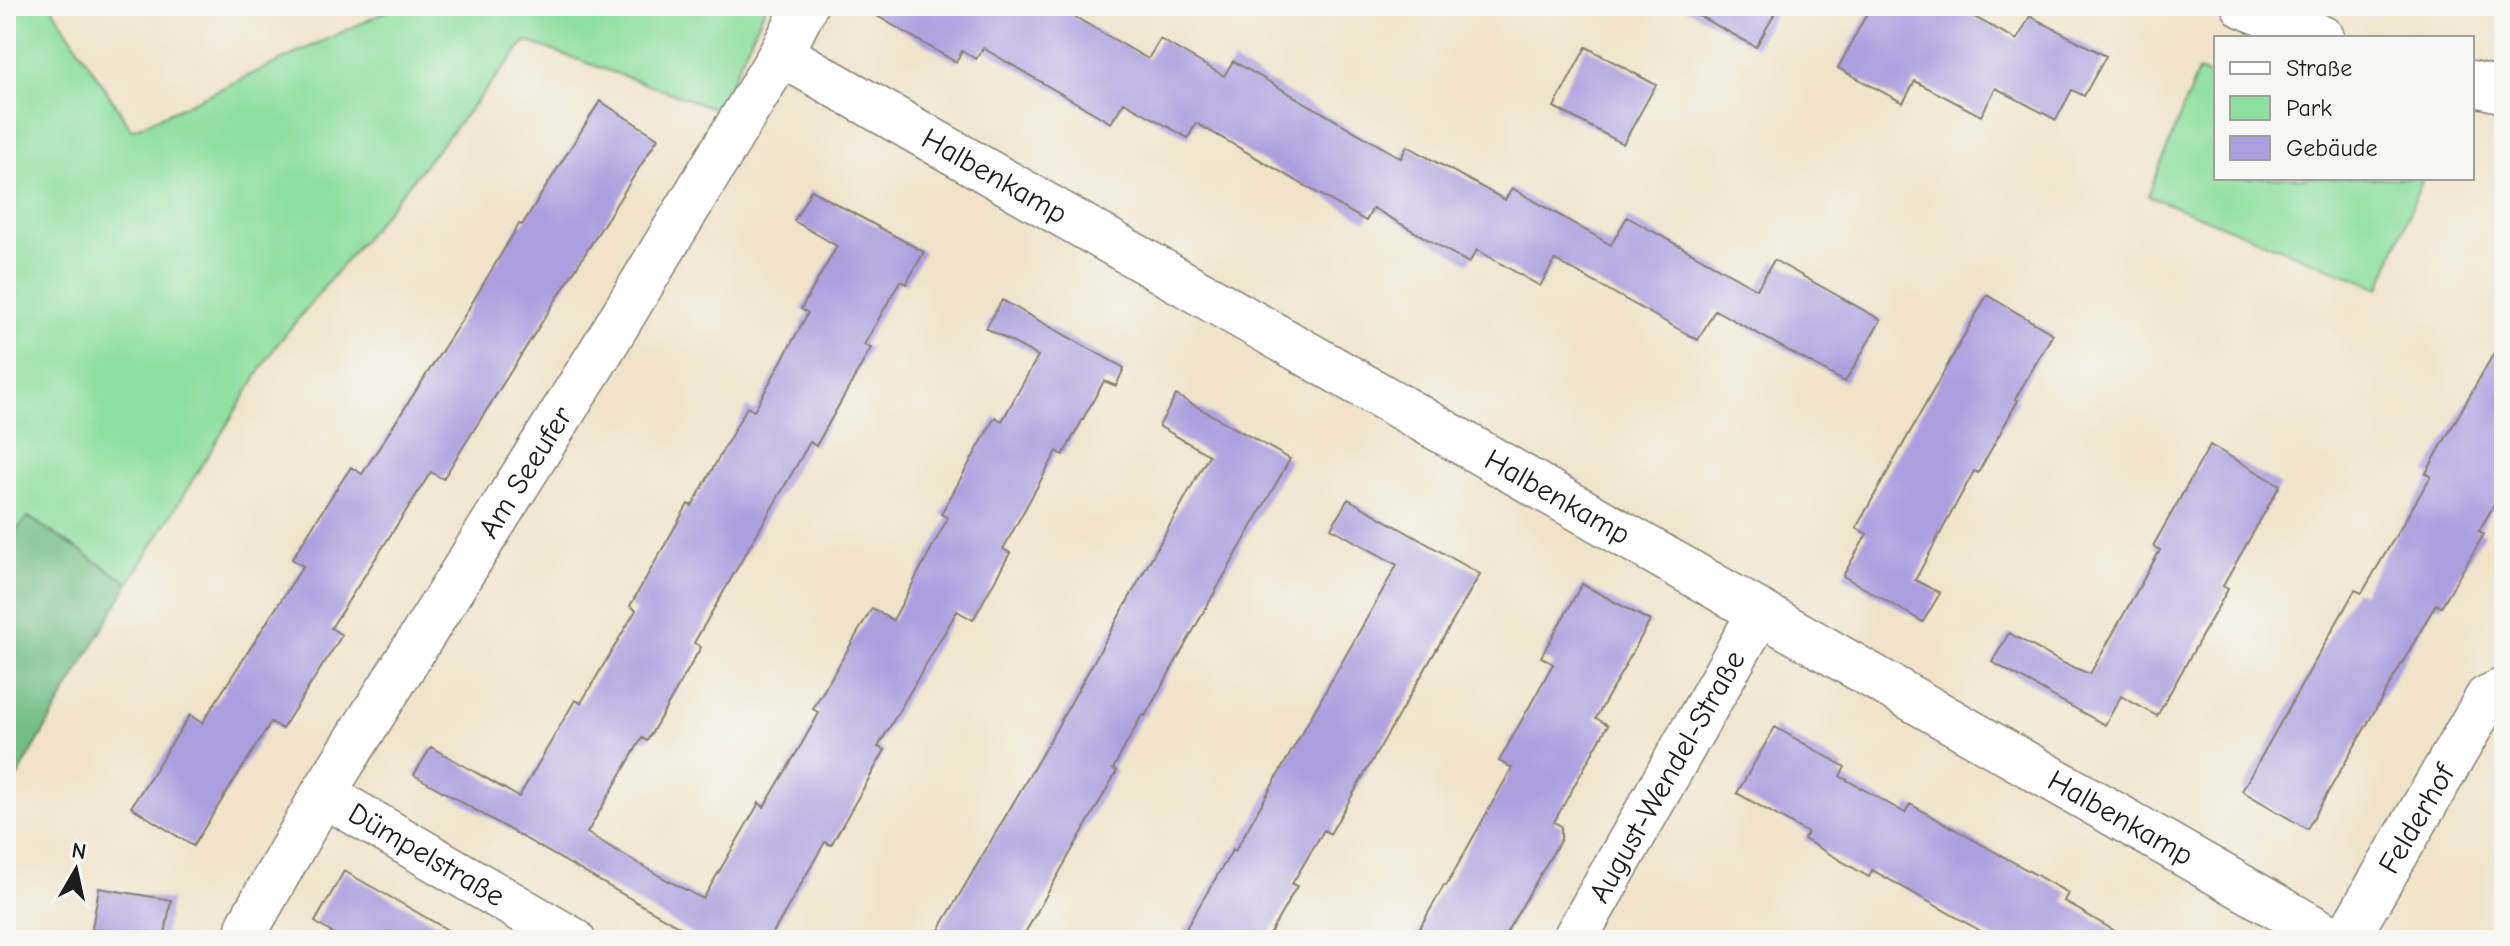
<svg xmlns="http://www.w3.org/2000/svg" width="2510" height="946" viewBox="0 0 2510 946" font-family="'Comic Neue',sans-serif">
  <style>
    .green { fill: #8ddf9f; stroke: #547e5e; stroke-width: 2 }
    .forest { fill: #72be86; stroke: #476d51; stroke-width: 2 }
    .building { fill: #ad9fdf }
    .lines { fill: none; stroke-linecap: round; stroke-linejoin: round }
    .minor-casing { stroke: #868072; stroke-width: 47 }
    .secondary-casing { stroke: #868072; stroke-width: 47 }
    .minor { stroke: #fff; stroke-width: 44 }
    .secondary { stroke: #fff; stroke-width: 44 }
    .labels { text-anchor: middle; dominant-baseline: central; stroke-width: 7; stroke-linejoin: round; paint-order: stroke }
    .street-label { font-size: 30px; fill: #1c1c1c; stroke: #f6f6f2 }
  </style>
  <rect width="100%" height="100%" fill="#f6f6f2"/>
  <filter id="ink" filterUnits="userSpaceOnUse"><feTurbulence type="fractalNoise" baseFrequency=".0125" numOctaves="2"/><feDisplacementMap in="SourceGraphic" scale="16" xChannelSelector="R" yChannelSelector="G"/><feConvolveMatrix kernelMatrix="1 2 1 2 8 2 1 2 1" color-interpolation-filters="sRGB"/></filter>
  <filter id="wash" filterUnits="userSpaceOnUse"><feTurbulence type="fractalNoise" baseFrequency=".006" numOctaves="4" result="noise"/><feDisplacementMap in="SourceGraphic" scale="32" xChannelSelector="R" yChannelSelector="G"/><feGaussianBlur stdDeviation="1.8" result="paint"/><feColorMatrix in="noise" values="0 0 0 0 0 0 0 0 0 0 0 0 0 0 0 0 0 1.4 0 .05"/><feComposite in="paint" operator="in"/></filter>
  <g filter="url(#wash)">
    <rect width="100%" height="100%" fill="#f0e3c9"/>
    <path class="green" d="M 6,6 L 51,6 L 132,130 L 398,6 L 766,6 L 718,110 L 526,41 L 275,347 L 129,583 L 29,517 L 6,541 Z
      M 2198,71 L 2216,78 L 2216,178 L 2423,178 L 2380,288 L 2148,196 Z"/>
    <path class="forest" d="M 28,517 L 129,583 L 6,797 L 6,541 Z"/>
    <g id="blocks">
      <path class="building" d="M 860,6 L 1056,6 L 1148,59 L 1160,39 L 1224,76 L 1233,61 L 1401,158 L 1407,146 L 1505,200 L 1512,188 L 1611,245 L 1627,217 L 1757,289 L 1774,260 L 1881,320 L 1845,382 L 1715,310 L 1698,340 L 1555,260 L 1540,286 L 1477,250 L 1469,263 L 1373,208 L 1366,221 L 1196,123 L 1188,138 L 1124,102 L 1111,123 L 983,48 L 976,59 L 962,51 L 956,62 Z
        M 1681,6 L 1779,6 L 1756,47 Z
        M 1871,6 L 1954,6 L 2017,40 L 2030,16 L 2106,56 L 2084,96 L 2072,90 L 2056,120 L 1996,88 L 1981,116 L 1915,81 L 1903,103 L 1838,68 Z
        M 1586,47 L 1656,85 L 1623,144 L 1554,107 Z
        M 600,101 L 658,138 L 443,479 L 431,472 L 331,628 L 342,635 L 282,729 L 271,722 L 193,846 L 131,807 L 190,715 L 202,723 L 303,566 L 292,559 L 331,497 L 351,467 L 362,474 L 463,318 L 519,224 L 522,225 Z
        M 811,190 L 924,252 L 906,284 L 900,281 L 864,345 L 871,348 L 816,446 L 810,442 L 694,643 L 701,647 L 647,741 L 642,738 L 587,833 L 663,878 L 703,899 L 759,803 L 764,807 L 801,745 L 819,713 L 813,709 L 872,608 L 893,620 L 948,518 L 941,514 L 995,417 L 1002,421 L 1038,356 L 986,328 L 1002,300 L 1124,368 L 1116,386 L 1104,381 L 1063,455 L 1057,451 L 1003,549 L 1010,553 L 973,620 L 957,611 L 878,747 L 885,750 L 867,782 L 831,845 L 825,842 L 769,940 L 703,940 L 414,775 L 431,747 L 519,797 L 575,700 L 581,703 L 636,610 L 630,606 L 688,504 L 692,506 L 747,407 L 754,411 L 808,313 L 801,309 L 837,246 L 794,221 Z
        M 1987,295 L 2053,334 L 2015,399 L 2018,400 L 1998,437 L 1978,473 L 1974,471 L 1915,580 L 1940,593 L 1923,622 L 1843,576 L 1867,534 L 1856,528 Z
        M 2504,335 L 2504,488 L 2479,531 L 2484,534 L 2441,607 L 2436,604 L 2307,829 L 2242,791 L 2355,590 L 2362,593 L 2431,476 L 2426,473 Z
        M 1176,395 L 1290,459 L 1145,716 L 1142,715 L 1113,769 L 1117,771 L 1021,940 L 933,940 L 1050,740 L 1209,455 L 1159,426 Z
        M 2210,445 L 2280,485 L 2223,586 L 2228,589 L 2157,716 L 2121,696 L 2105,725 L 1992,662 L 2009,633 L 2063,663 L 2090,674 L 2160,550 L 2153,546 Z
        M 1348,499 L 1480,574 L 1330,834 L 1324,830 L 1292,884 L 1297,886 L 1266,940 L 1179,940 L 1233,849 L 1235,851 L 1397,565 L 1331,528 Z
        M 1582,584 L 1650,621 L 1596,718 L 1608,725 L 1554,822 L 1561,826 L 1561,839 L 1502,940 L 1413,940 L 1444,885 L 1446,886 L 1512,768 L 1499,761 L 1553,664 L 1541,657 Z
        M 1775,727 L 1845,767 L 1840,776 L 1905,813 L 1910,804 L 2068,893 L 2064,901 L 2130,940 L 1997,940 L 1872,870 L 1869,877 L 1804,839 L 1808,833 L 1737,793 Z
        M 344,871 L 406,906 L 465,940 L 343,940 L 315,922 Z
        M 99,888 L 171,900 L 164,940 L 90,940 Z"/>
    </g>
  </g>
  <g filter="url(#ink)">
    <use href="#blocks" fill-opacity="0" stroke="#868072" stroke-width="2"/>
    <g class="lines">
      <defs>
        <g id="minor">
          <path id="s1" d="M 781,54 L 2335,940"/>
          <path id="s2" d="M 323,794 L 573,940"/>
          <path id="s3" d="M 245,940 L 249,925 L 323,794 L 600,353 L 781,54 L 805,6"/>
          <path id="s4" d="M 1574,940 L 1760,612"/>
          <path id="s5" d="M 2346,940 L 2487,698 L 2504,690"/>
        </g>
        <path id="secondary" d="M 2244,6 L 2322,38
          M 2472,83 L 2504,91"/>
      </defs>
      <use href="#minor" class="minor-casing"/>
      <use href="#secondary" class="secondary-casing"/>
      <use href="#minor" class="minor"/>
      <use href="#secondary" class="secondary"/>
    </g>
  </g>
  <g class="labels">
    <g class="street-label">
      <text stroke="none"><textPath href="#s1" startOffset="246">Halbenkamp</textPath></text>
      <text stroke="none"><textPath href="#s3" startOffset="546">Am Seeufer</textPath></text>
      <text stroke="none"><textPath href="#s1" startOffset="894">Halbenkamp</textPath></text>
      <text stroke="none"><textPath href="#s4" startOffset="188">August-Wendel-Straße</textPath></text>
      <text stroke="none"><textPath href="#s1" startOffset="1542">Halbenkamp</textPath></text>
      <text stroke="none"><textPath href="#s5" startOffset="140">Felderhof</textPath></text>
      <text stroke="none"><textPath href="#s2" startOffset="120">Dümpelstraße</textPath></text>
    </g>
  </g>
  <rect width="2510" height="946" fill="none" stroke="#f6f6f2" stroke-width="32"/>
  <rect x="2214" y="36" width="260" height="144" fill="#f6f6f2" stroke="#9f9f9c" stroke-width="2"/>
  <rect x="2230" y="62" width="40" height="12" fill="#ffffff" stroke="#9f9f9c" stroke-width="2"/>
  <text x="2286" y="76" font-size="24" fill="#1c1c1c">Straße</text>
  <rect x="2230" y="96" width="40" height="24" fill="#8ddf9f" stroke="#9f9f9c" stroke-width="2"/>
  <text x="2286" y="116" font-size="24" fill="#1c1c1c">Park</text>
  <rect x="2230" y="136" width="40" height="24" fill="#ad9fdf" stroke="#9f9f9c" stroke-width="2"/>
  <text x="2286" y="156" font-size="24" fill="#1c1c1c">Gebäude</text>
  <g transform="translate(76 870) rotate(9)" stroke="#f6f6f2" stroke-width="6" paint-order="stroke">
  <path d="M0-6L14 30L0 20L-14 30Z" fill="#1c1c1c"/>
  <text y="-12" font-size="22" font-weight="bold" text-anchor="middle" fill="#1c1c1c">N</text>
  </g>
</svg>
